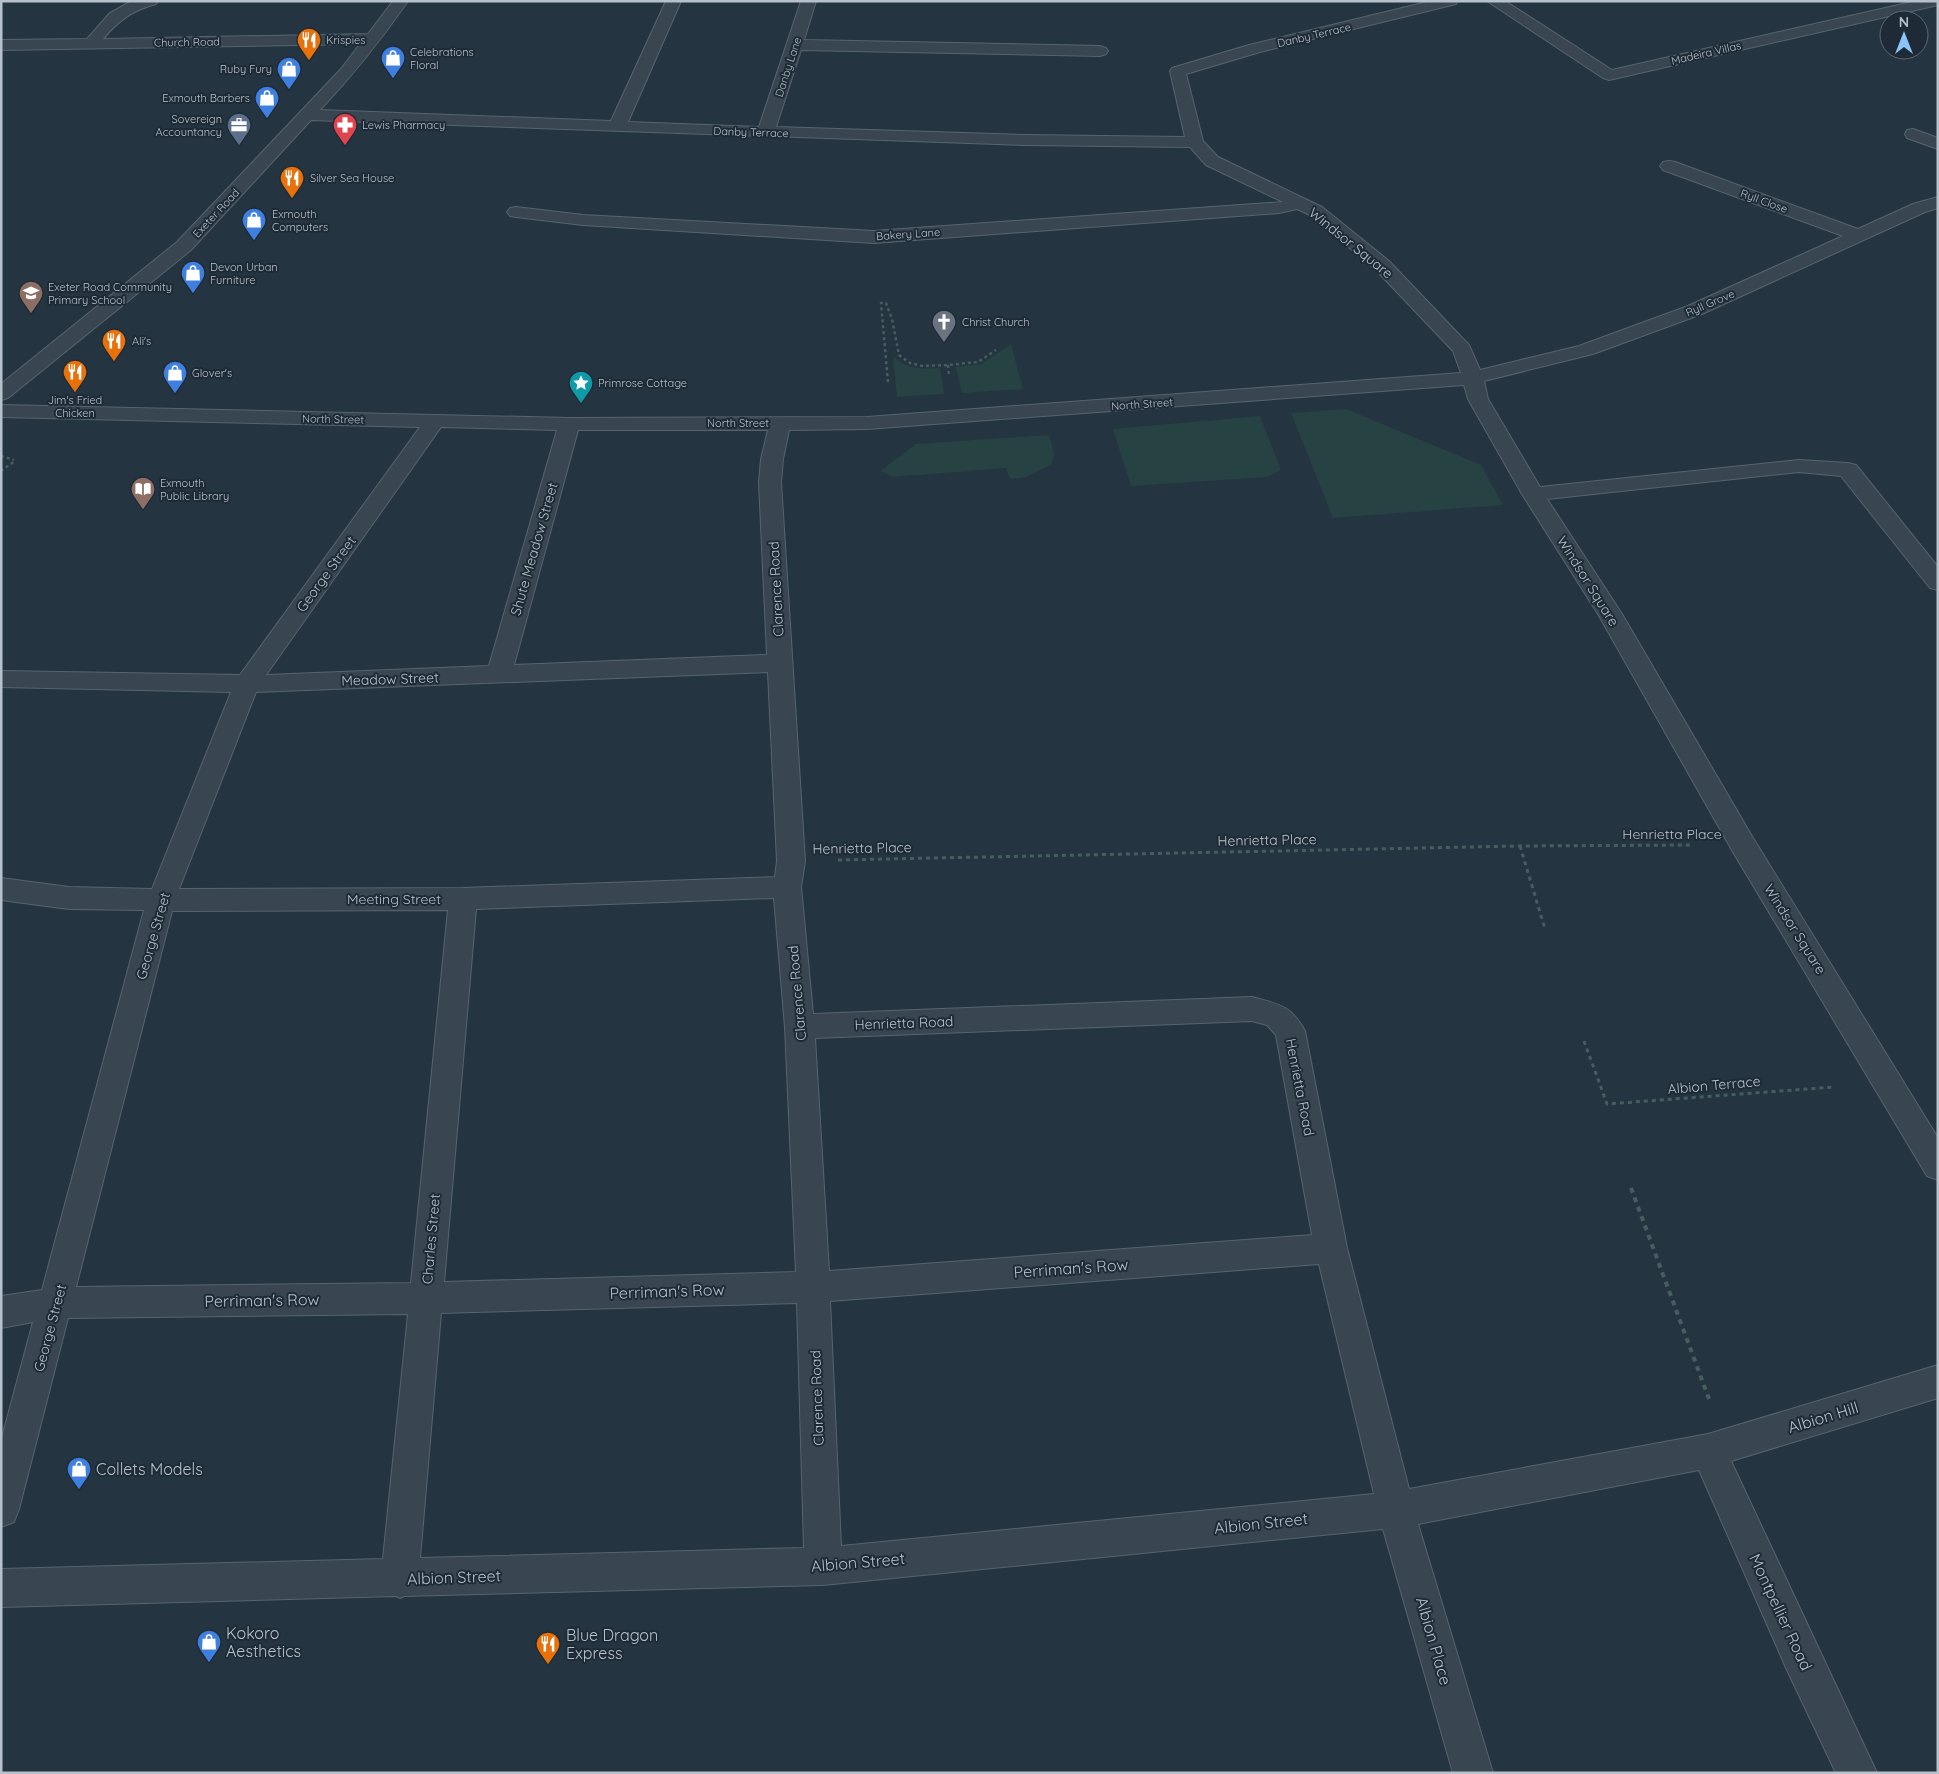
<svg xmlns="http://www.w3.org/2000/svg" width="1939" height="1774" viewBox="0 0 1939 1774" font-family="Quicksand,sans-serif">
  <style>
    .green { fill: #274242 }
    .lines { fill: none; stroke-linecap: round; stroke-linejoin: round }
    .minor-casing { stroke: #57646e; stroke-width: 2 }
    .path-far2 { stroke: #455e5e; stroke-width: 2.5; stroke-dasharray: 3 3; stroke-linecap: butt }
    .path-far1 { stroke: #455e5e; stroke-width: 3; stroke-dasharray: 4 4; stroke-linecap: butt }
    .path { stroke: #455e5e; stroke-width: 4; stroke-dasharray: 5 5; stroke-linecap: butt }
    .minor { fill: #394651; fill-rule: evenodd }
    .labels { text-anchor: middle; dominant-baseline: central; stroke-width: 4; stroke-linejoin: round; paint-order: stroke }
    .far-street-label { font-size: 11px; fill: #b6c1cb; stroke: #1e2b36 }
    .far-poi-label { font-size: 11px; fill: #b6c1cb; stroke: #1e2b36; text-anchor: start }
    .street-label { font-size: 14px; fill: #b6c1cb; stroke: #1e2b36 }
    .near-street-label { font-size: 16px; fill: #b6c1cb; stroke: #1e2b36 }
    .near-poi-label { font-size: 16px; fill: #b6c1cb; stroke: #1e2b36; text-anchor: start }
  </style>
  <rect width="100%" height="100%" fill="#253441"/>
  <path class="green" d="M 1011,344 L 1023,389 L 962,393 L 956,367 L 982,364 Z
    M 893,356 C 908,370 921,369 940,368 L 944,394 L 897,397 Z
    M 1346,409 L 1481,465 L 1503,505 L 1333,518 L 1291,413 Z
    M 1260,416 L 1281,470 L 1267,477 L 1131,486 L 1113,429 Z
    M 1049,435 L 1054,453 L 1052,464 L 1026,477 L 1010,479 L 1006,468 L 893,477 L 880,471 L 916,444 Z"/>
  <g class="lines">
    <defs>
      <path id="minor" d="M 132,1 L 158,1 L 156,4 C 133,10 119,20 103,39 L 368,34 L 393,1 L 408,1 C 381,40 353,75 320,110 L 611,121 L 666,1 L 681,1 L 628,122 L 759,127 L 801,1 L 816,1 L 804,40 L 1100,46 L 1106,48 L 1108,51 L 1106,54 L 1100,56 L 801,50 L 776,127 L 1024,135 L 1185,137 L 1170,71 L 1172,68 L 1249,45 L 1431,1 L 1458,1 L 1456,4 L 1260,52 L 1186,74 L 1203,141 L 1218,157 L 1322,207 L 1389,261 L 1469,345 L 1480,370 L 1579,346 L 1688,306 L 1843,236 L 1663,170 L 1660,166 L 1663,162 L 1669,161 L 1675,162 L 1858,229 L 1913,204 L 1938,197 L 1938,208 L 1925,212 L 1702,314 L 1593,354 L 1484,381 L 1488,399 L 1540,487 L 1799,460 L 1848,463 L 1856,465 L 1938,567 L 1938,590 L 1930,588 L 1841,476 L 1799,472 L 1547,499 L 1622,614 L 1753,838 L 1938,1138 L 1938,1180 L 1927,1176 L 1733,852 L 1598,614 L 1522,494 L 1468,399 L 1464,385 L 867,429 L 789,430 L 783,459 L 781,482 L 805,861 L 801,887 L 813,1014 L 1252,997 C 1278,1004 1291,1005 1305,1031 L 1347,1248 L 1409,1489 L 1708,1434 L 1938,1365 L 1938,1398 L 1731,1461 L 1877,1773 L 1836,1773 L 1787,1670 L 1699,1470 L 1418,1524 L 1493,1773 L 1453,1773 L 1383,1529 L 823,1585 L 404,1596 L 400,1598 L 396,1596 L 1,1607 L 1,1569 L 383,1559 L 408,1314 L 68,1318 L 19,1509 L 14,1522 L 1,1527 L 1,1441 L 33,1322 L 1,1328 L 1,1296 L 42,1290 L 144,910 L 69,909 L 1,900 L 1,878 L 69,887 L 152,889 L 231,692 L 1,687 L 1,671 L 240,675 L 420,427 L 1,417 L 1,405 L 569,418 L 867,417 L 1461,373 L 1453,351 L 1375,269 L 1310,215 L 1297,209 L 1279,213 L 874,243 L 583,225 L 516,217 L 510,216 L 507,212 L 510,208 L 516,207 L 583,215 L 874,231 L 1283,202 L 1206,165 L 1190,147 L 1024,145 L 311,120 L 191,250 L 8,398 L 1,400 L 1,384 L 177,242 L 341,69 L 360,44 L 1,50 L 1,40 L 87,39 L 110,13 ZM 441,427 L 557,430 L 489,666 L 266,675 ZM 578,430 L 768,430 L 761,459 L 759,482 L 767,655 L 514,665 ZM 768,672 L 777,861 L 775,877 L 463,888 L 179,889 L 256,692 ZM 774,898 L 785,1027 L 796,1272 L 444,1282 L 476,909 ZM 448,910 L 411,1283 L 76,1287 L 172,911 ZM 1252,1021 L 1267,1025 L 1276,1035 L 1312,1235 L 829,1271 L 815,1038 ZM 1319,1264 L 1374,1494 L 841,1546 L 830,1301 ZM 797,1303 L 804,1548 L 420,1558 L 441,1313 Z
        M 1487,1 L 1505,1 L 1612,70 L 1916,1 L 1938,1 L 1938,5 L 1609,80 L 1603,78 Z
        M 1913,129 L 1938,138 L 1938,149 L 1907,138 L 1905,134 L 1907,130 Z"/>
    </defs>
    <use href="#minor" class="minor-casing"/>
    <path class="path-far2" d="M 948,365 L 949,377
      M 888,382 L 881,303 L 886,303 L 892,319 L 899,355 L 910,363 L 922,366 L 948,365 L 978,362 L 996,350
      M 1,456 L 14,460
      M 1,471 L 15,461"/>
    <path class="path-far1" d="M 1520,846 L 1545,929
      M 838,860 L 1520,846 L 1690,845
      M 1584,1041 L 1607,1104 L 1834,1087"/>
    <path class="path" d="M 1631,1188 L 1709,1399"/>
    <use href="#minor" class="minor"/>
  </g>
  <defs>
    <symbol id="restaurant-pin" viewBox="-11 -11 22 30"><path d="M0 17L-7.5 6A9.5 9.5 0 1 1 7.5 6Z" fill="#e8710a" stroke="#1e2b36"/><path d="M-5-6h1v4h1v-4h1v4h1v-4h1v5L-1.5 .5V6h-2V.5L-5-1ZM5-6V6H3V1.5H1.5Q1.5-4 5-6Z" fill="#fff"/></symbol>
    <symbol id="shop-pin" viewBox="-11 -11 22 30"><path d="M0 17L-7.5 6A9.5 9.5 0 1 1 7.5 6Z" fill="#3f7fe0" stroke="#1e2b36"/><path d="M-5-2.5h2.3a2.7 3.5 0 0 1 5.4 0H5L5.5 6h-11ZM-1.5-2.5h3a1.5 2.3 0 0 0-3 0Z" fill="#fff"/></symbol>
    <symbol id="office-pin" viewBox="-11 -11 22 30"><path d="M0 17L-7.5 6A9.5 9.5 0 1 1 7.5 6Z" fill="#5c6f8a" stroke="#1e2b36"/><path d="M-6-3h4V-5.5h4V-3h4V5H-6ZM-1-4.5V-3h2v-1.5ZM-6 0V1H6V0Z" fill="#fff"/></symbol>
    <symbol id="pharmacy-pin" viewBox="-11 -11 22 30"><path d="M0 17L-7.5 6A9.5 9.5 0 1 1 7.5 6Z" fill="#e0444e" stroke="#1e2b36"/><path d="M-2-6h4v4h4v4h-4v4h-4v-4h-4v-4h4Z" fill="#fff"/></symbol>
    <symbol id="school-pin" viewBox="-11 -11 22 30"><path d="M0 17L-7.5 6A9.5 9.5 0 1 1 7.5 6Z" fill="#8d6e63" stroke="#1e2b36"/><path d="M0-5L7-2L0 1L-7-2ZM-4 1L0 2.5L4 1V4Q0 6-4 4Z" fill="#fff"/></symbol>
    <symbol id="church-pin" viewBox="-11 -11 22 30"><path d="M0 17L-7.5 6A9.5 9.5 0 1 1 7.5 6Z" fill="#6b7280" stroke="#1e2b36"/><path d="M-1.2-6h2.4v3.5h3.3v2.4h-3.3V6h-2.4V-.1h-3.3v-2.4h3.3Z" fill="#fff"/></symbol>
    <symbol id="sight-pin" viewBox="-11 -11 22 30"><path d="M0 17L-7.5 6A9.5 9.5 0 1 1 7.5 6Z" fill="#0f9aa8" stroke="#1e2b36"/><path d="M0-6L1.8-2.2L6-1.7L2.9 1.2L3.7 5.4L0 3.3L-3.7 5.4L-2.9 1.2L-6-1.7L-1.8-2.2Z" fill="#fff"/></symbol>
    <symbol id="library-pin" viewBox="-11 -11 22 30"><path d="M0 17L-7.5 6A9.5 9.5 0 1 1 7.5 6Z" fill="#8d6e63" stroke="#1e2b36"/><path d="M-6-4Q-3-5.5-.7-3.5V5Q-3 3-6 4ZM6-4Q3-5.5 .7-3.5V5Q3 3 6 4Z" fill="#fff"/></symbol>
  </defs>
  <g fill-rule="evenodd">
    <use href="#restaurant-pin" x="295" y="26" width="28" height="38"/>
    <use href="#shop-pin" x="379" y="44" width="28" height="38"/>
    <use href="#shop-pin" x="275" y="55" width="28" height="38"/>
    <use href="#shop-pin" x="253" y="84" width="28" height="38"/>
    <use href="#office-pin" x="225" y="111" width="28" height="38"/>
    <use href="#pharmacy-pin" x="331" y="111" width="28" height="38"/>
    <use href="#restaurant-pin" x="278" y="164" width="28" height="38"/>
    <use href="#shop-pin" x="240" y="206" width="28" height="38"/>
    <use href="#shop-pin" x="179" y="259" width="28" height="38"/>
    <use href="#school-pin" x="17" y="279" width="28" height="38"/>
    <use href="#church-pin" x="930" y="308" width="28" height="38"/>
    <use href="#restaurant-pin" x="100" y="327" width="28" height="38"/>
    <use href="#restaurant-pin" x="61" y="358" width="28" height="38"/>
    <use href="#shop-pin" x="161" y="359" width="28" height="38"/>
    <use href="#sight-pin" x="567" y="369" width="28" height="38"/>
    <use href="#library-pin" x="129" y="475" width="28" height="38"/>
    <use href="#shop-pin" x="65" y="1455" width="28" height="38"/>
    <use href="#shop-pin" x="195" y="1628" width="28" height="38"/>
    <use href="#restaurant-pin" x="534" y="1630" width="28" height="38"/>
  </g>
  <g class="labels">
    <g class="far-street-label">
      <text transform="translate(1314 35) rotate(-13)">Danby Terrace</text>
      <text transform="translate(187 42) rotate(-1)">Church Road</text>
      <text transform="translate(1706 53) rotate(-13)">Madeira Villas</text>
      <text transform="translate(788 67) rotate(-72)">Danby Lane</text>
      <text transform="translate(751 132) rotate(2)">Danby Terrace</text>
      <text transform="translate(1764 201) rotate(20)">Ryll Close</text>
      <text transform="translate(216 213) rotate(-47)">Exeter Road</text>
      <text transform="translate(908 234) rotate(-4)">Bakery Lane</text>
      <text transform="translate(1710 303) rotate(-23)">Ryll Grove</text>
      <text transform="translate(1142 404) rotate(-4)">North Street</text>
      <text transform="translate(333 419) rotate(1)">North Street</text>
      <text x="738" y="423">North Street</text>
    </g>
    <g class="far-poi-label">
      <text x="326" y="40">Krispies</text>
      <text x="410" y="52">Celebrations<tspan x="410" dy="13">Floral</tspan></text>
      <text x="272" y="69" text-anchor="end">Ruby Fury</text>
      <text x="250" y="98" text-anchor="end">Exmouth Barbers</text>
      <text x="222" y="119" text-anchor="end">Sovereign<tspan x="222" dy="13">Accountancy</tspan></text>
      <text x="362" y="125">Lewis Pharmacy</text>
      <text x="310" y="178">Silver Sea House</text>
      <text x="272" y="214">Exmouth<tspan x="272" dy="13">Computers</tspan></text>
      <text x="210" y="267">Devon Urban<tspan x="210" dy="13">Furniture</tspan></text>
      <text x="48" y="287">Exeter Road Community<tspan x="48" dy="13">Primary School</tspan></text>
      <text x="962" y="322">Christ Church</text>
      <text x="132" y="341">Ali's</text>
      <text x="192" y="373">Glover's</text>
      <text x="598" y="383">Primrose Cottage</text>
      <text x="75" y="400" text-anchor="middle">Jim's Fried<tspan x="75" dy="13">Chicken</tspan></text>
      <text x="160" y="483">Exmouth<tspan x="160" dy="13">Public Library</tspan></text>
    </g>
    <g class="street-label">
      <text transform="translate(1351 243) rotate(39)">Windsor Square</text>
      <text transform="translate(534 549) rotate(-74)">Shute Meadow Street</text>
      <text transform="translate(326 574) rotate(-54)">George Street</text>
      <text transform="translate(1588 581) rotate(58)">Windsor Square</text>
      <text transform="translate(776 589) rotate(-93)">Clarence Road</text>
      <text transform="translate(390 679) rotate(-2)">Meadow Street</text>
      <text x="1672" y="834">Henrietta Place</text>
      <text transform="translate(1267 840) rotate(-1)">Henrietta Place</text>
      <text transform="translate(862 848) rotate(-1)">Henrietta Place</text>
      <text x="394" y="899">Meeting Street</text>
      <text transform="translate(1795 929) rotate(58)">Windsor Square</text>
      <text transform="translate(153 936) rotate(-74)">George Street</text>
      <text transform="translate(797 993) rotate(-95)">Clarence Road</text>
      <text transform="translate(904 1023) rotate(-2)">Henrietta Road</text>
      <text transform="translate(1714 1085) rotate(-5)">Albion Terrace</text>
      <text transform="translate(1300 1087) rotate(79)">Henrietta Road</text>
      <text transform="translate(431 1239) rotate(-85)">Charles Street</text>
      <text transform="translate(50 1328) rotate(-75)">George Street</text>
      <text transform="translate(817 1398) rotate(-92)">Clarence Road</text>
    </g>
    <g class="near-street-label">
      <text transform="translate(1071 1268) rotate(-4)">Perriman's Row</text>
      <text transform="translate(667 1291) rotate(-2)">Perriman's Row</text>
      <text transform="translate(262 1300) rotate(-1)">Perriman's Row</text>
      <text transform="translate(1823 1417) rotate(-17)">Albion Hill</text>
      <text transform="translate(1261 1523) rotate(-6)">Albion Street</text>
      <text transform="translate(858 1562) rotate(-5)">Albion Street</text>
      <text transform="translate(454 1577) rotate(-2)">Albion Street</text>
      <text transform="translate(1781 1612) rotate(65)">Montpellier Road</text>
      <text transform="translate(1434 1641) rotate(74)">Albion Place</text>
    </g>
    <g class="near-poi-label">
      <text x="96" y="1469">Collets Models</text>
      <text x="226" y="1633">Kokoro<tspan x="226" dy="18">Aesthetics</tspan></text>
      <text x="566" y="1635">Blue Dragon<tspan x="566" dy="18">Express</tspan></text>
    </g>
  </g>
  <rect width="1939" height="1774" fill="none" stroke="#b6c1cb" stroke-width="5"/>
  <g transform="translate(1904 35)"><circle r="24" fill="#1e2b36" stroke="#5b6772"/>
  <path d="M0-4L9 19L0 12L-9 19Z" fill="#8cc4fa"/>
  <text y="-8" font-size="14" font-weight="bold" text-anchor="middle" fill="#b6c1cb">N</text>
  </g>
</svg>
